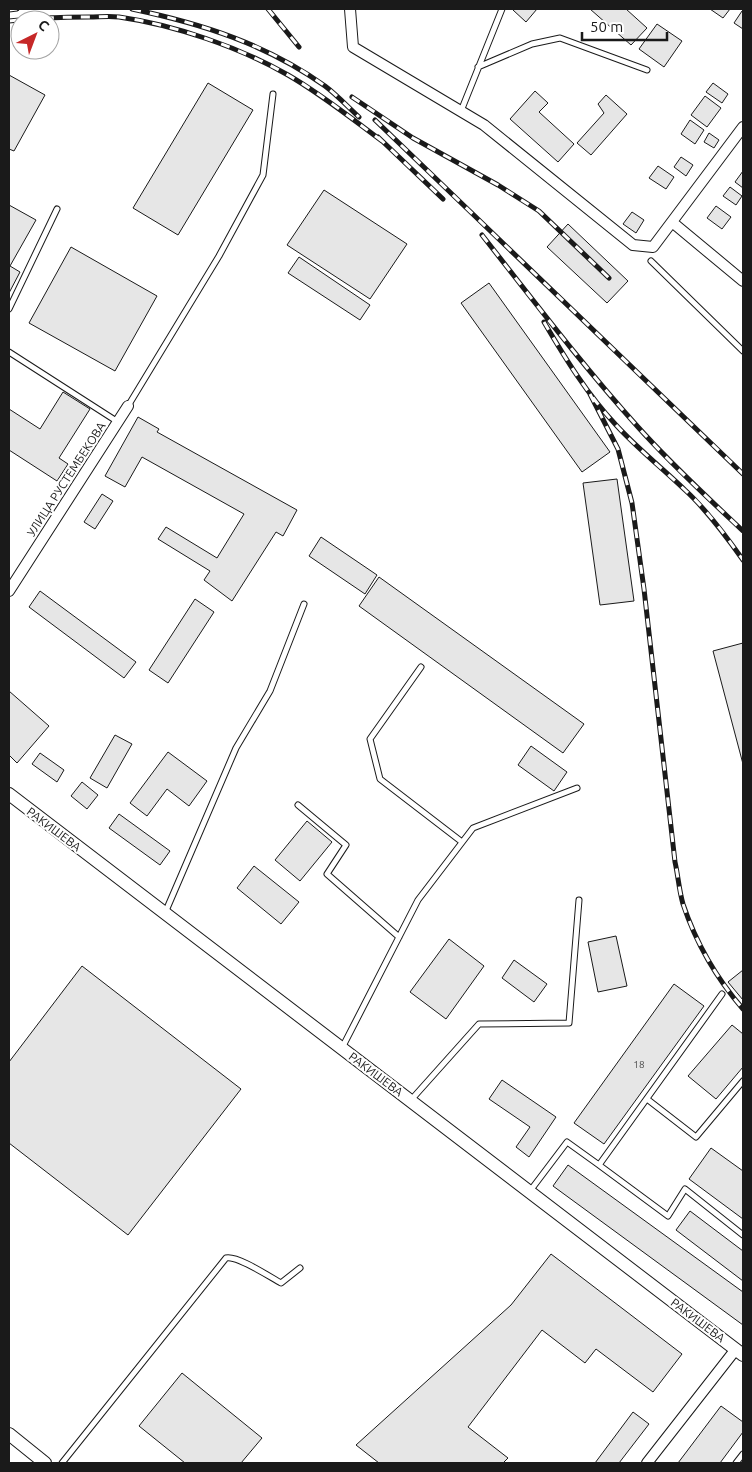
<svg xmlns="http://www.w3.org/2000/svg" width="752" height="1472" viewBox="0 0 752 1472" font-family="Ubuntu,sans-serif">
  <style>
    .building { fill: #e6e6e6; stroke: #1a1a1a }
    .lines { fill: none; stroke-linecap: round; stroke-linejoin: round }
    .service-casing { stroke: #1a1a1a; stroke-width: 7 }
    .minor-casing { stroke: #1a1a1a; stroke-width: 12 }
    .tertiary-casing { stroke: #1a1a1a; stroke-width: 14 }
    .service { stroke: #fff; stroke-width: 5 }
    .minor { stroke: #fff; stroke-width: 10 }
    .tertiary { stroke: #fff; stroke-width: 12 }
    .rail-casing { stroke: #1a1a1a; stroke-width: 5 }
    .rail { stroke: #fff; stroke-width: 3; stroke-dasharray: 9; stroke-linecap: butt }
    .labels { text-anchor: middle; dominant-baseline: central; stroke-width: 4; stroke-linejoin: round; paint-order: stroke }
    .number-label { font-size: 10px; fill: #4d4d4d }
    .street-label { font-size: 12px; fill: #1a1a1a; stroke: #fff }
  </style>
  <rect width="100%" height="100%" fill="#fff"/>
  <path class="building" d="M 514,9 L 537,9 L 526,22 L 513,10 Z
    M 590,9 L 626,9 L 647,28 L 631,45 Z
    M 710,9 L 730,9 L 723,18 Z
    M 742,11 L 743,12 L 743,29 L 734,23 Z
    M 657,24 L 682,41 L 664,67 L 639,49 Z
    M 9,75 L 45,95 L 14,151 L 9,149 Z
    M 208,83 L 253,110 L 178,235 L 133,208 Z
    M 713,83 L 728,94 L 722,103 L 706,92 Z
    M 535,91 L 548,103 L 539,112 L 574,144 L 558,162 L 510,119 Z
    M 606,95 L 627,114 L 591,155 L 577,143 L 604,113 L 598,104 Z
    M 705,96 L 721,108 L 707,127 L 691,115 Z
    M 690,120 L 704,130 L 695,144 L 681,134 Z
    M 709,133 L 719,140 L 714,148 L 704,142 Z
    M 681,157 L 693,165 L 686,176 L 674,167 Z
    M 658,166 L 674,177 L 666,189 L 649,178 Z
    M 743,171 L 743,188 L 735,182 Z
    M 730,187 L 742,196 L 736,205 L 723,196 Z
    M 324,190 L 407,244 L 370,299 L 287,245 Z
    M 9,205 L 36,220 L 10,266 L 20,272 L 9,293 Z
    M 716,206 L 731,217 L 722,229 L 707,218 Z
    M 632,212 L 644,220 L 636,233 L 623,224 Z
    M 568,224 L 628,281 L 607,303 L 547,247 Z
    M 71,247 L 157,296 L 115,371 L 29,323 Z
    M 299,257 L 370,305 L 360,320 L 288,273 Z
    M 489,283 L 610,452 L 582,472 L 461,303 Z
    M 63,392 L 90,409 L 59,458 L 68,464 L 57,481 L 9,450 L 9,409 L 40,429 Z
    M 138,417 L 159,429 L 157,432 L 297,510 L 283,536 L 276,532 L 232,601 L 204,580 L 210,571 L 158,539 L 166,527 L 217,558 L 244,514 L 142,457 L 125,487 L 105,476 Z
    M 617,479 L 634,601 L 600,605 L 583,483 Z
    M 102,494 L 113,501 L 95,529 L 84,522 Z
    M 321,537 L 377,575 L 365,594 L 309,556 Z
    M 379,577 L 584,724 L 563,753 L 359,606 Z
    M 40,591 L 136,662 L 124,678 L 29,607 Z
    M 195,599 L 214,612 L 168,683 L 149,670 Z
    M 743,643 L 743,764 L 713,651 Z
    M 9,691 L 49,726 L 17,763 L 9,755 Z
    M 115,735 L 132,744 L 107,788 L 90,778 Z
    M 531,746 L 567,772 L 554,791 L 518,765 Z
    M 168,752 L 207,781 L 189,806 L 167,789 L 147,816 L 130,803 Z
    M 40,753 L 64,770 L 57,782 L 32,764 Z
    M 82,782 L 98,795 L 87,809 L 71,796 Z
    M 119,814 L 170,851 L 160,865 L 109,828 Z
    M 307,821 L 332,842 L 300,881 L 275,860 Z
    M 254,866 L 299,902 L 281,924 L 237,888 Z
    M 616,936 L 627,986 L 598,992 L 588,942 Z
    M 449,939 L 484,966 L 446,1019 L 410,992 Z
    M 514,960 L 547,984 L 534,1002 L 502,978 Z
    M 82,966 L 241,1089 L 128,1235 L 9,1143 L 9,1062 Z
    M 743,970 L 743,1000 L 728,982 Z
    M 674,984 L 704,1006 L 604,1144 L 574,1123 Z
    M 732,1025 L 743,1034 L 743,1067 L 716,1099 L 688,1076 Z
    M 502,1080 L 556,1117 L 529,1157 L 516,1147 L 530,1127 L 489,1099 Z
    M 711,1148 L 743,1171 L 743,1219 L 689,1179 Z
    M 568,1165 L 743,1292 L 743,1325 L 553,1186 Z
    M 690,1211 L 743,1251 L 743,1281 L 676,1230 Z
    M 551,1254 L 682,1354 L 653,1392 L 596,1349 L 585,1363 L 542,1330 L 468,1427 L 508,1458 L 503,1463 L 379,1463 L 356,1445 L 511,1305 Z
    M 182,1373 L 262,1438 L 241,1463 L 185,1463 L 139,1426 Z
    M 721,1406 L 743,1422 L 743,1432 L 720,1463 L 678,1463 Z
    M 633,1412 L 649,1424 L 619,1463 L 595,1463 Z"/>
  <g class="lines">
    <defs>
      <path id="service" d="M 478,67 L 532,44 L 560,38 L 647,70
        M 461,111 L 502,9
        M 651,261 L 743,351
        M 9,309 L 57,209
        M 9,352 L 118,422
        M 128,406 L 219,256 L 263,175 L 273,94
        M 421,667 L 370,739 L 380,779 L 462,842
        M 298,805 L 346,845 L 327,874 L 399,937
        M 165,913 L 236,748 L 270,691 L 304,604
        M 342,1048 L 418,900 L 473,828 L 577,788
        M 647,1099 L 696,1137 L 743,1081
        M 411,1100 L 479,1024 L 569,1023 L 579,900
        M 599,1165 L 668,1216 L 685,1189 L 743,1235
        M 530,1191 L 567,1142 L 599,1165 L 722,994
        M 62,1463 L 226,1258 C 237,1255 270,1277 281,1283 L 300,1268
        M 736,1463 L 743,1454"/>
      <path id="minor" d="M 350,9 L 353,47 L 484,125 L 633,245 L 653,247 L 743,127
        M 672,222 L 743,281
        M 9,591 L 128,406
        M 647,1463 L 736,1349"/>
      <path id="tertiary" d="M 9,794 L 743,1355
        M 9,1434 L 45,1463"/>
    </defs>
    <use href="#service" class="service-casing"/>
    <use href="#minor" class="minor-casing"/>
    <use href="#tertiary" class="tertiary-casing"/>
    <use href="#service" class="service"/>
    <use href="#minor" class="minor"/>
    <use href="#tertiary" class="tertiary"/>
    <defs>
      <path id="rail" d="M 132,9 C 203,24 266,44 325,86 C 337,95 348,107 359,117
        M 268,9 L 299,47
        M 9,10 L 17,9
        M 9,21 C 36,18 62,17 89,17 C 99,17 109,16 119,17 C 175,25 239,47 288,75 C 321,94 351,118 382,141
        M 352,97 L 413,138 L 498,185 L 539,211 L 609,278
        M 375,120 L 743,474
        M 378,137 L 443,199
        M 482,235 C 533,300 583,366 638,427 C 671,464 707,497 743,531
        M 544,322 C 565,358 587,394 616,425 C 637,448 662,468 685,490 C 707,510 726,536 743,560
        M 590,394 L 618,449 L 632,503 L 644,589 L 675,862 C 678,875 679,890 683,904 C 696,943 717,979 743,1009"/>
    </defs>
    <use href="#rail" class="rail-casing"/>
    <use href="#rail" class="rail"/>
  </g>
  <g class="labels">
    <g class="number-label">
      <text x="639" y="1064">18</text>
    </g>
    <g class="street-label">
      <text transform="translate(66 479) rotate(-57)">УЛИЦА РУСТЕМБЕКОВА</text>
      <text transform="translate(54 829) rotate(37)">РАКИШЕВА</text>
      <text transform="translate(376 1074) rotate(37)">РАКИШЕВА</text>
      <text transform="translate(698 1320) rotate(37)">РАКИШЕВА</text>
    </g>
  </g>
  <rect width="752" height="1472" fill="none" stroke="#1a1a1a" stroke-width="20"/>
  <g transform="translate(35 35) rotate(42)"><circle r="24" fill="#ffffff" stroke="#a3a3a3"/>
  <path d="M0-4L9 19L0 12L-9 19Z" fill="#c62828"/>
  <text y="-8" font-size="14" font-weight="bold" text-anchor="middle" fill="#1a1a1a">С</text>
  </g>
  <path d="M582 32v8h85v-8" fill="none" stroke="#1a1a1a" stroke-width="2.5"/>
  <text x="590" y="32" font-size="15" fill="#1a1a1a" stroke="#ffffff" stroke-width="4" paint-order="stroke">50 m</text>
</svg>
